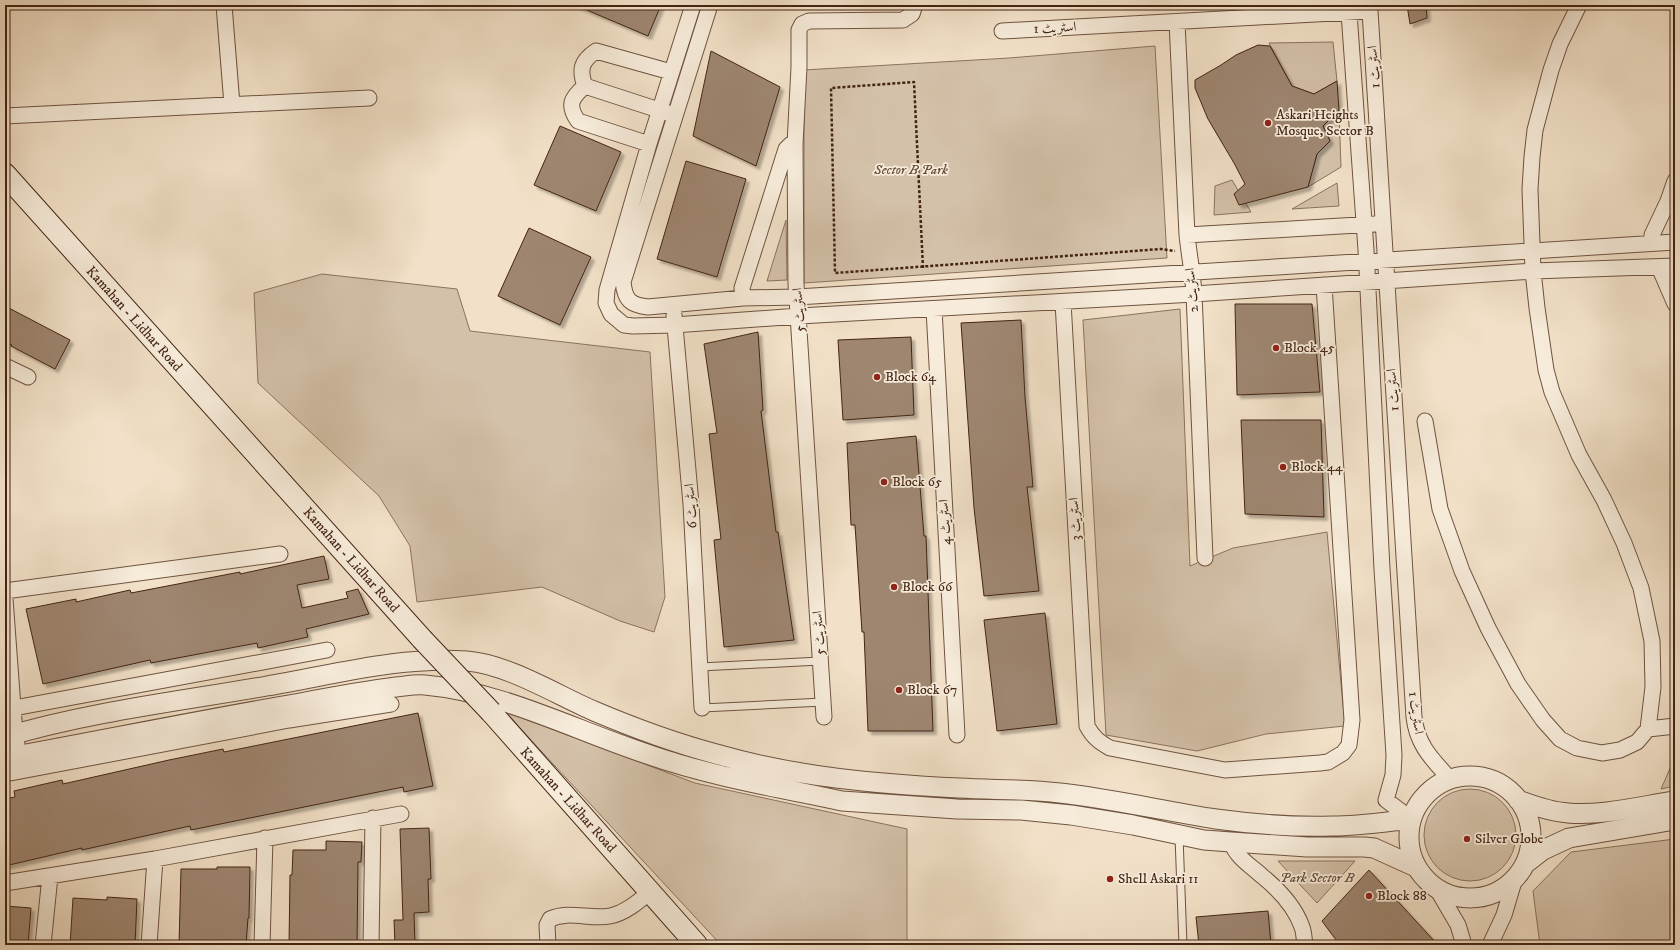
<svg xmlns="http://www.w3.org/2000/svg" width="1680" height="950" viewBox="0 0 1680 950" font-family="'IM FELL DW Pica',Amiri,serif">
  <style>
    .green { fill: #d4c1a9; stroke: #8c725e }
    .building { fill: #9e8671; stroke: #432413; filter: url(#shadow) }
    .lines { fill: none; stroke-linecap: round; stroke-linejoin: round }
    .service-casing { stroke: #6f5340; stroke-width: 9 }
    .minor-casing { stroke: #6f5340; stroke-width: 17 }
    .tertiary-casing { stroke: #6f5340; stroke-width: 21 }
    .secondary-casing { stroke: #432413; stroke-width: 23 }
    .path { stroke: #432413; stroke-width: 2.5; stroke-dasharray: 3 2; stroke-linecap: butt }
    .service { stroke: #f7ecdb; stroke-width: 7 }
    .minor { stroke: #f7ecdb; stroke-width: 15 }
    .tertiary { stroke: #f7ecdb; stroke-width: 19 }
    .secondary { stroke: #f7ecdb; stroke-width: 21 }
    .secondary-bridge-casing { stroke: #432413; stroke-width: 23; stroke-linecap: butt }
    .secondary-bridge { stroke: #f7ecdb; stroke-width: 21 }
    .poi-dot { fill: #8f2418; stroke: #f7ecdb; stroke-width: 1.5 }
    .labels { text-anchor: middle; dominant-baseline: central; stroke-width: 3.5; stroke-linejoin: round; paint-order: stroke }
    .street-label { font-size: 14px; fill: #432413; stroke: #f7ecdb }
    .poi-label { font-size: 14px; fill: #432413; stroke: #f7ecdb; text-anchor: start }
    .park-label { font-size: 14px; font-style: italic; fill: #674b38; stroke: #f7ecdb }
  </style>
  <defs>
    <filter id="shadow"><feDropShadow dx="3.5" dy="3.5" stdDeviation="1" flood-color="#0004"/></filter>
  </defs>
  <rect width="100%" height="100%" fill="#f2e1c8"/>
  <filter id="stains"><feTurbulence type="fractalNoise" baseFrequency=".005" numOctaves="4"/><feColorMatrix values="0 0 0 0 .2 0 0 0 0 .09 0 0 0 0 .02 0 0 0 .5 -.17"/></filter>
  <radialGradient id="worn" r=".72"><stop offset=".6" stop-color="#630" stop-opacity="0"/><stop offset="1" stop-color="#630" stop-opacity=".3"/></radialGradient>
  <path class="green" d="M 1333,42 L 1337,81 L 1314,94 L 1292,86 L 1269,43 Z
    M 1155,46 L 1167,258 L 804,283 L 804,70 L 1009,58 Z
    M 1339,110 L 1341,167 L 1308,187 L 1317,154 L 1330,141 L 1323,126 Z
    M 1232,180 L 1251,212 L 1214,215 L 1215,186 Z
    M 1337,183 L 1339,206 L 1292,209 Z
    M 786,220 L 787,280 L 767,281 Z
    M 322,274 L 457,289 L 470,331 L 650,352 L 665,597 L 654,632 L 620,621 L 542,587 L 417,602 L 410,546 L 379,496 L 258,383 L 254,293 Z
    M 1180,309 L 1190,566 L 1233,548 L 1327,532 L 1345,726 L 1266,734 L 1197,751 L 1106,735 L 1083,320 Z
    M 504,711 L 695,783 L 907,829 L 907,945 L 721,945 Z
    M 1675,757 L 1675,786 L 1661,789 Z
    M1424 835a46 46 0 1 1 92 0a46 46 0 1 1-92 0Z
    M 1675,839 L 1675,945 L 1540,945 L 1533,891 L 1571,852 Z
    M 1278,861 L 1355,861 L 1317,903 Z"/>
  <path class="building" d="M 575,5 L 661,5 L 648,36 Z
    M 1407,5 L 1426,5 L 1427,18 L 1410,24 Z
    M 1258,45 L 1270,46 L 1292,86 L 1314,94 L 1337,81 L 1339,110 L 1323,126 L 1330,141 L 1317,154 L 1308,187 L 1239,205 L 1234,194 L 1245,184 L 1234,163 L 1208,119 L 1195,88 L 1195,80 L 1221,65 L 1236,55 Z
    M 711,51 L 780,87 L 756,166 L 693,136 Z
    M 560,126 L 621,152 L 596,211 L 534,185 Z
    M 686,161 L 746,179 L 717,277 L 657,259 Z
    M 529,228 L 591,257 L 560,325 L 498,296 Z
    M 1235,304 L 1312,304 L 1320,392 L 1237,395 Z
    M 5,306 L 70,340 L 55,369 L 11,346 L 12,345 L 5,342 Z
    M 1021,320 L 1025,397 L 1033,487 L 1027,487 L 1039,591 L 984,596 L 974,508 L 961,323 Z
    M 758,332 L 763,410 L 761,411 L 776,532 L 778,532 L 794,640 L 724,647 L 714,540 L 721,539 L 709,434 L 717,433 L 704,344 Z
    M 911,337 L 914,415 L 843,420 L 838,340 Z
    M 1241,420 L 1321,420 L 1324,517 L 1245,514 Z
    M 916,436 L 924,536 L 926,536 L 933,731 L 868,731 L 864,632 L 862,632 L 855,525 L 851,525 L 847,443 Z
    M 324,556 L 329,579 L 297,585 L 302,608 L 348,598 L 346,592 L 358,589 L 369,614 L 306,629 L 308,637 L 258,648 L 257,643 L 151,663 L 150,660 L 43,684 L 26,609 L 76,599 L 76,602 L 130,590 L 131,593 L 240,572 L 240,574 Z
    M 1045,613 L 1057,724 L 997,731 L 984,620 Z
    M 418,713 L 433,786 L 404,792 L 403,787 L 245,819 L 191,830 L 190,826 L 82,850 L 82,848 L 5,866 L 5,799 L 15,797 L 14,791 L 62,780 L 63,784 L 169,760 L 223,749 L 224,752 Z
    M 429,828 L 431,879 L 428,879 L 429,912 L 414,913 L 415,945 L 395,945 L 394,920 L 403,920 L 400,829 Z
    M 326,841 L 362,842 L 361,862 L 358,862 L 357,945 L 289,945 L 290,875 L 292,875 L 293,850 L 326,850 Z
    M 217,867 L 250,867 L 249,918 L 248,918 L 246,945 L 179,945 L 181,869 L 217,869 Z
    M 1369,870 L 1438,945 L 1340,945 L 1322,921 Z
    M 107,897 L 137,899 L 135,945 L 70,945 L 73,898 L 107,900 Z
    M 5,906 L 31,908 L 28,945 L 5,945 Z
    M 1268,911 L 1271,945 L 1199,945 L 1196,917 Z"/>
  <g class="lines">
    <defs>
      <path id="service" d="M 700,667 L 820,661
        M 702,708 L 823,702
        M 1179,836 L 1183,945"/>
      <path id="minor" d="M 224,5 L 232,105
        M 693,5 L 649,144 L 607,290 L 606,303 L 611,314 L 624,325 L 633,326 L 674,325 L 799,316 L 1194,294 L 1533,271 L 1675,266
        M 710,5 L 623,282 C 625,300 630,305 648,307 L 743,298 L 797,297 L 1675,242
        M 1349,13 L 1366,250 L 1382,569 L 1394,755 L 1393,775 L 1386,800 L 1411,819
        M 1177,22 L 1187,235 C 1189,255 1193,274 1194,294 L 1205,558
        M 1002,31 L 1370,11 L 1414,717 C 1417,745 1432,759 1450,779
        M 585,86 C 579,70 581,61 596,51 L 671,72
        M 585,86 C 571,98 567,105 578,121 L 649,144
        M 585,86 L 668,113
        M 5,116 L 369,98
        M 1187,235 L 1375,224
        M 1652,243 L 1652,235 L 1668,201 L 1675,181
        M 1659,267 L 1675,304
        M 743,298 L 742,288 L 786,149 L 791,144 L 795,144
        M 1063,302 L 1087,726 C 1093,737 1099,742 1110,748 L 1225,770 L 1320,763 L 1328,762 L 1343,753 L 1349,745 L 1352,720 L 1324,285
        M 934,309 L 957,735
        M 674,315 L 691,504 L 702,708
        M 5,366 L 28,377
        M 1425,421 L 1440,509 L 1462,571 L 1488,628 L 1518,684 L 1543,720 L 1560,739 L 1577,748 L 1602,753 L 1620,750 L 1637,742 L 1648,729 L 1653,687 L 1652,641 L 1641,588 L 1624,543 L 1604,500 L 1579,455 L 1552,392 L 1546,370 L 1537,308 L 1533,271 L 1530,189 L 1532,157 L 1535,130 L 1551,70 L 1560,44 L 1579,5
        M 5,591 L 280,554
        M 5,599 L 15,734 L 19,756
        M 14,708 L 327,650
        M 824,717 L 796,284 L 795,144 L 799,67 L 799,30 L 802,24 L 809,21 L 903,20 L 912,14 L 915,5
        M 1648,729 L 1675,726
        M 5,774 L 289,720 L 391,704
        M 1231,842 C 1237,858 1250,865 1262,876 C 1278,889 1295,907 1302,927 C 1304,932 1304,939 1305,945
        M 5,883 L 155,859 L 401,814
        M 1437,889 L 1458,925 L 1464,945
        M 43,945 L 50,876
        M 149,945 L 155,859
        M 262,945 L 265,838
        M 371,945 L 373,818
        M 548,945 L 547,925 L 550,919 C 569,910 590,920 610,916 C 625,913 638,902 650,892
        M 1490,945 L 1504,915 L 1515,878"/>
      <path id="tertiary" d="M 5,737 C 88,712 181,701 267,686 C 333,675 399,656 467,661 C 507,664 557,695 594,711 C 634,728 675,743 716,754 C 796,777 877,784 959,788 C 993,790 1026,789 1060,793 C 1113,799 1164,811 1216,819 C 1252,824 1296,827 1332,826 C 1358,826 1384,822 1411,819
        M 5,758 C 103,740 201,720 300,703 C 332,697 364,691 396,687 C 406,686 416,684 425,685 C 503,692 574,730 647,754 C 704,774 764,785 823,797 L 842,801 L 957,809 L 1021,810 L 1071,815 L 1133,825 L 1204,840 L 1231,842 L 1307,847 L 1364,847 L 1374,848 L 1416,867
        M1409 837a61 61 0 1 1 122 0a61 61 0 1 1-122 0Z
        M 1518,800 C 1534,806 1551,812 1568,813 C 1602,816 1641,806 1675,801
        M 1525,864 L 1543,850 L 1569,838 L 1675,820"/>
      <path id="secondary" d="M 5,174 L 422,639
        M 491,712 L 697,945"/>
    </defs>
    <use href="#service" class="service-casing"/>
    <use href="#minor" class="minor-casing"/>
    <use href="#tertiary" class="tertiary-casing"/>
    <use href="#secondary" class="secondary-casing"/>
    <path class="path" d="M 923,268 L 914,82 L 831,88 L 835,273 L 1161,249 L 1175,251"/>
    <use href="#service" class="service"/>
    <use href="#minor" class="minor"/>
    <use href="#tertiary" class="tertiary"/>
    <use href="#secondary" class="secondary"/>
    <defs>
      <path id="secondary-bridge" d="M 422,639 L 491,712"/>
    </defs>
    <use href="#secondary-bridge" class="secondary-bridge-casing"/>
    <use href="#secondary-bridge" class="secondary-bridge"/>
  </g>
  <g class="poi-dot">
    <circle cx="1268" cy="123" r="4"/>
    <circle cx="1276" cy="348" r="4"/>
    <circle cx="877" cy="377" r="4"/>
    <circle cx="1283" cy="467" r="4"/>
    <circle cx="884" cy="482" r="4"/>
    <circle cx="894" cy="587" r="4"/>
    <circle cx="899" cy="690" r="4"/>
    <circle cx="1467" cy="839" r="4"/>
    <circle cx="1110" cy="879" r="4"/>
    <circle cx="1369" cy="896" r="4"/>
  </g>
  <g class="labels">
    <g class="street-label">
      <text transform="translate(1055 28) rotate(-3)">اسٹریٹ 1</text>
      <text transform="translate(1374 67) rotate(-94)">اسٹریٹ 1</text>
      <text transform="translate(1192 290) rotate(-95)">اسٹریٹ 2</text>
      <text transform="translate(799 310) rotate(-94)">اسٹریٹ 5</text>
      <text transform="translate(134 319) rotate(48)">Kamahan - Lidhar Road</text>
      <text transform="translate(1393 390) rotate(-94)">اسٹریٹ 1</text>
      <text transform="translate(691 506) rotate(-94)">اسٹریٹ 6</text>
      <text transform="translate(1075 519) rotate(-93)">اسٹریٹ 3</text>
      <text transform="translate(945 522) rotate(-93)">اسٹریٹ 4</text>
      <text transform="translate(351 560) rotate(48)">Kamahan - Lidhar Road</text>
      <text transform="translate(819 633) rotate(-94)">اسٹریٹ 5</text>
      <text transform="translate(1416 713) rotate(82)">اسٹریٹ 1</text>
      <text transform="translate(568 800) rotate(48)">Kamahan - Lidhar Road</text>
    </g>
    <g class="poi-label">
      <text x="1276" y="115">Askari Heights<tspan x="1276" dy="16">Mosque, Sector B</tspan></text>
      <text x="1284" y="348">Block 45</text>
      <text x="885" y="377">Block 64</text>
      <text x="1291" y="467">Block 44</text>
      <text x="892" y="482">Block 65</text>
      <text x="902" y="587">Block 66</text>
      <text x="907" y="690">Block 67</text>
      <text x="1475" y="839">Silver Globe</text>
      <text x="1118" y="879">Shell Askari 11</text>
      <text x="1377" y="896">Block 88</text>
    </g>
    <g class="park-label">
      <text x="911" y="170">Sector B Park</text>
      <text x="1317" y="878">Park Sector B</text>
    </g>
  </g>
  <rect width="1680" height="950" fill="none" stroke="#f2e1c8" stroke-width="20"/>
  <rect x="6" y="6" width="1668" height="938" fill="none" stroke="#432413" stroke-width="2"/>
  <rect x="10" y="10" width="1660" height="930" fill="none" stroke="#432413"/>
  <rect width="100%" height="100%" filter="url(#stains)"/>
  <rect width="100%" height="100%" fill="url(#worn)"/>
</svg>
